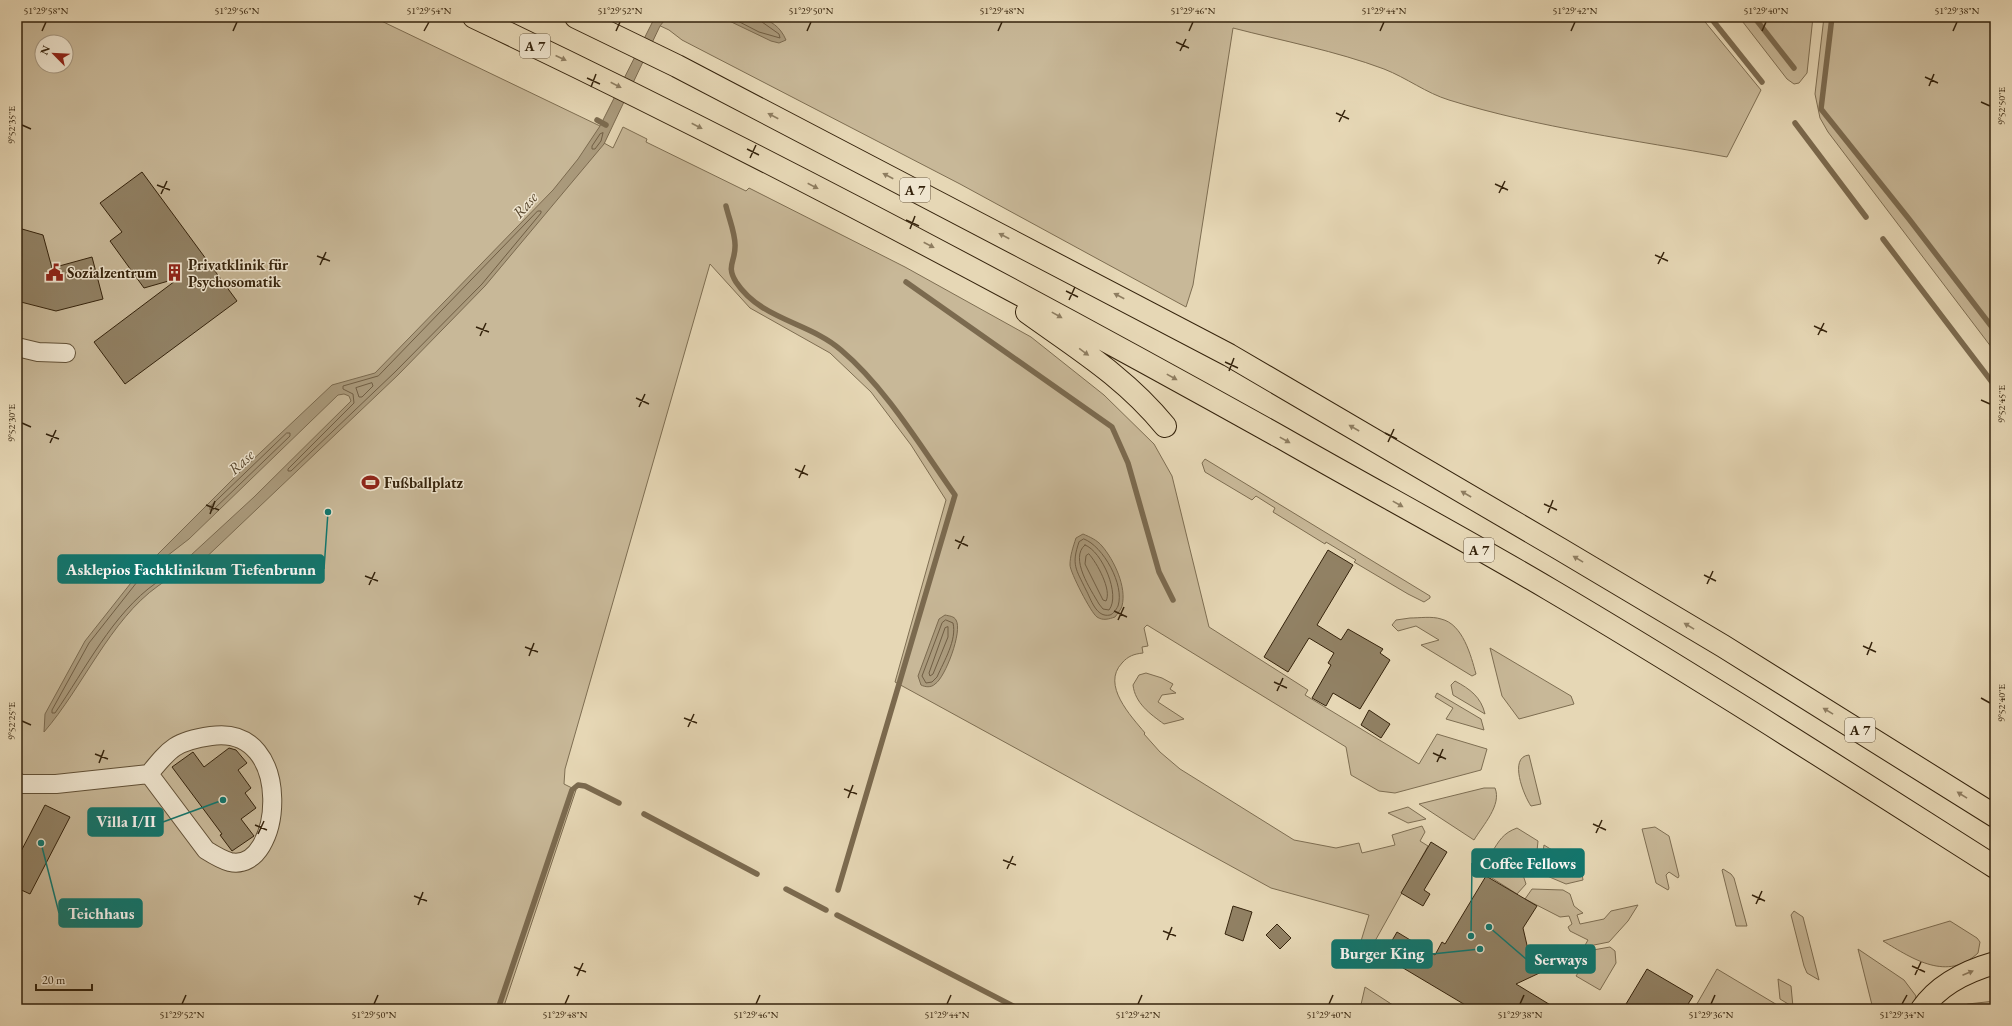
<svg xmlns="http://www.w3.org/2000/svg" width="2012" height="1026" viewBox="0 0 2012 1026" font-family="'EB Garamond',serif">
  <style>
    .green { fill: #c8b898; stroke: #7e6e52; fill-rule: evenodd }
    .water { fill: #aa9a7c; stroke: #7b6a4f; fill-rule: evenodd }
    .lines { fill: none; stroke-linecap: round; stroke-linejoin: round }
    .shore { stroke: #705e44; stroke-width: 1 }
    .stream { stroke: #7b6a4f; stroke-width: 5.5 }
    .building { fill: #918164; stroke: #35230c }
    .minor-casing { stroke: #615036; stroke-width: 20 }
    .highway-casing { stroke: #35230c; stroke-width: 24 }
    .minor { stroke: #efe5cf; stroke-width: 18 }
    .highway { stroke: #e6d7b5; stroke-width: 22 }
    .oneway { fill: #8e7d60 }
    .ticks { fill: none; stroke: #35230c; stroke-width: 1.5 }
    .labels { text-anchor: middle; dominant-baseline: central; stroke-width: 3; stroke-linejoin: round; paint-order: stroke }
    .shield { fill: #efe5cf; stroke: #6d5d46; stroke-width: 1 }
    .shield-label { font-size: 14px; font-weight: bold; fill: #35230c }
    .poi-label { font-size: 15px; font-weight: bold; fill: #35230c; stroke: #efe5cf; text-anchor: start }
    .water-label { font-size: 16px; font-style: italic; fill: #58472e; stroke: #efe5cf }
    .leader { fill: none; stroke: #0f766e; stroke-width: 1.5 }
    .callout-dot { fill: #0f766e; stroke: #efe5cf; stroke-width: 1.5 }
    .callout { fill: #0f766e; stroke: #0f766e; stroke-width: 1.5 }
    .callout-label { font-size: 16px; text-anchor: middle; font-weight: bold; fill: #fff }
    .neatline { fill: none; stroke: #35230c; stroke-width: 1.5 }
    .ticks-label { font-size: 10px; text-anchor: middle; fill: #35230c }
  </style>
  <rect width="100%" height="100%" fill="#e6d7b5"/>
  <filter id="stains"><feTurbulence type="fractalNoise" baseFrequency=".005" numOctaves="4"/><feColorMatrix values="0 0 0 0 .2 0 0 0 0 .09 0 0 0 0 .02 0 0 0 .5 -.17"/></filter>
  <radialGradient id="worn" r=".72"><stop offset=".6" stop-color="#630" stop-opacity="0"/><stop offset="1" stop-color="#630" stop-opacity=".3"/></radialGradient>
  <path class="green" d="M 17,17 L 373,17 L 600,126 L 604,143 L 613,148 L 623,127 L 647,139 L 646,142 L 746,191 L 749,188 L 905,267 L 1031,337 L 1104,395 L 1154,444 L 1172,476 L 1209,627 L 1308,690 L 1305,695 L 1419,764 L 1437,734 L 1487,749 L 1481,770 L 1395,793 L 1379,791 L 1351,775 L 1346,747 L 1147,625 L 1144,628 L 1148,646 L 1142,647 L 1143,653 C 1134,654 1128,656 1122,663 C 1101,685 1131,716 1145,733 L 1144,734 L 1160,752 L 1180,769 L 1294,840 L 1336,848 L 1359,843 L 1362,853 L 1395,845 L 1392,835 L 1422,826 L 1425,832 L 1420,841 L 1428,846 L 1370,950 L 1361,941 L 1369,915 L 1271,888 L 895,682 L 946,500 L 911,445 L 871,392 L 830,353 L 750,308 L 710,264 L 565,769 L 564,784 L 576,790 L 503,1009 L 17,1009 ZM 42,42 L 66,42 L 66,66 L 42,66 Z
    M 655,17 L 1701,17 L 1761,90 L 1727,157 C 1635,140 1539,128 1449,100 C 1426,93 1407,78 1384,69 C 1336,51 1283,41 1233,28 L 1193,285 L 1186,307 L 960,184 L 682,40 L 669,30 L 652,22 Z
    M 1739,17 L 1813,17 L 1807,73 L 1799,83 L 1794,84 L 1787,79 Z
    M 1824,17 L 1995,17 L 1995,352 L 1828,132 L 1820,118 L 1815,94 Z
    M 1205,459 L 1430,596 L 1430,598 L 1424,602 L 1408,594 L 1354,562 L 1356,560 L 1326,542 L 1325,544 L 1273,512 L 1275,508 L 1256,496 L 1252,500 L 1205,472 L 1202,463 Z
    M 1410,618 C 1420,618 1432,616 1441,619 C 1463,624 1471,656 1476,674 L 1472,676 L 1421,645 L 1439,640 L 1416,626 L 1398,631 L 1392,625 L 1396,620 Z
    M 1490,648 L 1571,696 L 1574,704 L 1519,719 L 1502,696 Z
    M 1146,673 L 1162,678 L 1173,684 L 1170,689 L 1176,693 L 1162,695 L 1158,702 L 1184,719 L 1164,724 C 1150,714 1135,703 1133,685 L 1139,675 Z
    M 1455,681 C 1470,689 1481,697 1485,714 L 1453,695 L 1451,685 Z
    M 1437,693 L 1481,719 L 1484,730 L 1446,719 L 1453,708 L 1435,697 Z
    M 1529,755 L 1541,804 L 1531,806 C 1524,796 1508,757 1529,755 Z
    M 1484,788 L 1495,788 C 1502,805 1483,825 1474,840 L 1419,804 Z
    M 1408,807 L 1426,819 L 1408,823 L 1388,813 Z
    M 1655,827 L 1669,836 L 1679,876 L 1678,878 L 1669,872 L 1666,875 L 1669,888 L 1668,890 L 1656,883 L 1642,829 Z
    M 1517,828 L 1538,841 L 1535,871 L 1492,852 C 1499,841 1503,833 1517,828 Z
    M 1544,845 L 1581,868 L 1583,880 L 1566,884 L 1540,873 Z
    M 1487,860 L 1523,875 L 1526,884 L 1517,894 L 1481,871 Z
    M 1723,869 L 1731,874 L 1734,878 L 1747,926 L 1736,926 L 1722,870 Z
    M 1532,889 L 1563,890 L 1570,894 L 1574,906 L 1583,913 L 1577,915 L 1580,924 L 1604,919 L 1611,911 L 1638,905 L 1628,921 L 1609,942 L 1584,947 L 1588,940 L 1570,931 L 1568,927 L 1572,924 L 1569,916 L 1560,917 L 1525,899 Z
    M 1794,911 L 1803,917 L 1819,980 L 1807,973 L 1804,966 L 1791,915 Z
    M 1950,921 L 1977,938 L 1980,942 L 1978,953 C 1947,982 1913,959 1883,941 Z
    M 1610,947 L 1615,951 L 1616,963 L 1600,990 L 1576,976 L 1593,950 Z
    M 1858,949 L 1904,980 L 1916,996 L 1913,1008 L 1873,1009 Z
    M 1717,969 L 1784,1009 L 1694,1009 Z
    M 1778,979 L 1791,986 L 1793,1007 L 1780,999 Z
    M 1365,987 L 1399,1009 L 1360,1009 Z
    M 1995,1001 L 1995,1009 L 1953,1009 L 1968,1004 Z"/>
  <path class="water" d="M 655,17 L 667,17 L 660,26 L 604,144 L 485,286 L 398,375 L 198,565 C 185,572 170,577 158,586 C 110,620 83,687 44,732 L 45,714 L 85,641 L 138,574 L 243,469 L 332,385 L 375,373 L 553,190 L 578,159 L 600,126 ZM 344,394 L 349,396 L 351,401 L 254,497 L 178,567 L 171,567 L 167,563 L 167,556 L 189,539 L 338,395 Z
    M 721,17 C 747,17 774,12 786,40 L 779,43 L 771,41 Z
    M 1083,534 C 1090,537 1097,540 1102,546 C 1114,560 1127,587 1122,606 C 1121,610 1117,614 1115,617 C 1109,619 1103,621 1097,617 C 1091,613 1070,572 1070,565 C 1070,556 1073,547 1076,538 Z
    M 945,615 C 949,616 954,616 956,620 C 963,631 945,678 935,684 C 931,688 925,687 921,685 L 918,676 L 939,619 Z"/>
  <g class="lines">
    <path class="shore" d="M 730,17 L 759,32 L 780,38 L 779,34 L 762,22 L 760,17
      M 603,133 L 601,141 L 595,149 L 592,149 L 592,146 L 600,134 Z
      M 538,211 L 541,211 L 541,213 L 482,284 L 395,372 L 291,471 L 288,471 L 288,469 L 354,403 L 353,394 L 343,389 L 343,386 L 378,376 Z
      M 372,383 L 373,386 L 362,397 L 359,397 L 356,388 Z
      M 287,433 L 290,433 L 290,436 L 213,510 L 210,510 L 210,507 Z
      M 1084,539 C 1103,546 1125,585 1118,606 C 1116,610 1113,614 1110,615 C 1096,618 1091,599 1086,590 C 1076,569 1071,565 1079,542 Z
      M 1085,545 C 1102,551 1121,595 1109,610 L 1103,609 L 1099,604 C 1091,590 1069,558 1085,545 Z
      M 1089,554 C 1097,563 1112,590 1106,601 L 1103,600 L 1085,564 L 1086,556 Z
      M 160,558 L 163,558 L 164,565 L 172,571 L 172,574 C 167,577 161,579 156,583 C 113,613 85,670 55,713 L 52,713 L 52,710 L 89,643 L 141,577 Z
      M 157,568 L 160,568 L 162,573 L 147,582 L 146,579 Z
      M 946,620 L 953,623 C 957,640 944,661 937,677 L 932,682 L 926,683 L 922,676 L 942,623 Z
      M 948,627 L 948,637 L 933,674 L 930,676 L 929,673 L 945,628 Z"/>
    <path class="stream" d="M 1710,17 L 1762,82
      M 1754,17 L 1794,68
      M 1832,17 L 1821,109 L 1909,219 L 1995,331
      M 597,120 L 606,125
      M 1795,123 L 1866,217
      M 726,206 C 729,219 736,235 735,247 C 735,262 726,266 736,282 C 761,320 809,322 841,350 C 886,388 921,447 955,495 L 838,890
      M 1883,239 L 1995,386
      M 906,282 L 1112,427 L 1128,463 L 1159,572 L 1173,600
      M 644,814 L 757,874
      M 786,889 L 826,910
      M 837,915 L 1019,1009
      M 498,1009 L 572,790 L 578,785 L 585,786 L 619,803"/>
  </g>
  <path class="building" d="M 142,172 L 237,301 L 125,384 L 94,342 L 179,278 L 144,288 L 110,241 L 122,232 L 100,203 Z
    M 22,229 L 43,235 L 52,268 L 92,257 L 103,299 L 56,311 L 17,301 L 17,234 Z
    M 1328,550 L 1353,565 L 1317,625 L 1341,640 L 1348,629 L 1383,649 L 1380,653 L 1390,660 L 1360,709 L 1333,693 L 1326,706 L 1312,698 L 1331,665 L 1328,663 L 1334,653 L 1309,638 L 1288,672 L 1264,657 Z
    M 1369,710 L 1390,724 L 1381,738 L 1361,725 Z
    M 229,748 L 236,750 L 247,763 L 238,770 L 251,788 L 245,793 L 256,808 L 241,819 L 254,836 L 232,851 L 220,835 L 222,834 L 172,767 L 193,752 L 204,767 Z
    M 45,805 L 70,817 L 30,894 L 17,888 L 17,859 Z
    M 1431,842 L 1447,852 L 1424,890 L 1430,894 L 1423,906 L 1401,893 Z
    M 1486,876 L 1537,906 L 1523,928 L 1530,958 L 1543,953 L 1554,959 L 1548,969 L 1516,984 L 1557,1009 L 1472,1009 L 1383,956 L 1397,932 L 1435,955 L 1442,942 L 1445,944 Z
    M 1233,906 L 1252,912 L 1243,941 L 1225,934 Z
    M 1277,924 L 1291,938 L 1280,949 L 1266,935 Z
    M 1647,969 L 1693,996 L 1685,1009 L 1623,1009 Z"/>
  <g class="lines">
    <defs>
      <path id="minor" d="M 17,347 L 38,352 L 66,353
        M 17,782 L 21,784 L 56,784 L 149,774 L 206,850 C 214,855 222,860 230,862 C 283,874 296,723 211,736 C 176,741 170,748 149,774"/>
      <path id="highway" d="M 474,17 C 748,147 1017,290 1282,438 C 1371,489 1461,537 1549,589 C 1700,678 1847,773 1995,867
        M 576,17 L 677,66 L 1229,355 L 1560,549 L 1723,646 L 1995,816
        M 1027,312 C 1077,348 1125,377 1165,426
        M 1922,1009 C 1939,984 1967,971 1995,963"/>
    </defs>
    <use href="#minor" class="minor-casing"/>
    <use href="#highway" class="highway-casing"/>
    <use href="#minor" class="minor"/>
    <use href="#highway" class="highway"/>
  </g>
  <defs><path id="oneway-solid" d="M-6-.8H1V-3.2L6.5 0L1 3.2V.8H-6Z"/></defs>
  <g class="oneway">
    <use href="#oneway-solid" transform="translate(561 58) rotate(25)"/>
    <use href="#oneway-solid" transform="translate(616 85) rotate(27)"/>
    <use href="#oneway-solid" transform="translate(773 116) rotate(-152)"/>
    <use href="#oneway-solid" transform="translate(697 126) rotate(27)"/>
    <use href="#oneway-solid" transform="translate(888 176) rotate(-152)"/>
    <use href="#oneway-solid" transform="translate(813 186) rotate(27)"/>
    <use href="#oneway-solid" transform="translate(1004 236) rotate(-152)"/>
    <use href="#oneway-solid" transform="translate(929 245) rotate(27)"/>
    <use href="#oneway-solid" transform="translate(1119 296) rotate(-152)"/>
    <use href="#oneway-solid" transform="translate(1057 315) rotate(29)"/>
    <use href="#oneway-solid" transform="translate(1084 352) rotate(36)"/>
    <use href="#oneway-solid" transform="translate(1172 377) rotate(29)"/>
    <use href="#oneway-solid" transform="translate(1354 428) rotate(-150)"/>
    <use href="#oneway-solid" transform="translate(1285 440) rotate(29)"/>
    <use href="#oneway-solid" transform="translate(1466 494) rotate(-150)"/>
    <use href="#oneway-solid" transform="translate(1398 504) rotate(29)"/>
    <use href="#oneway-solid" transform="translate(1578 559) rotate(-149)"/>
    <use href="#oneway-solid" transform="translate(1689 626) rotate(-149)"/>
    <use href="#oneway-solid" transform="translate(1828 711) rotate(-149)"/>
    <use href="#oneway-solid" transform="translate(1962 795) rotate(-148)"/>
    <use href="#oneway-solid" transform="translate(1968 973) rotate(-23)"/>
  </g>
  <path class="ticks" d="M 42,31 L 46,22M 233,31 L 237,22M 424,31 L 429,22M 616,31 L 620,22M 807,31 L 811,22M 998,31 L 1002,22M 1189,31 L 1193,22M 1380,31 L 1384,22M 1571,31 L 1575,22M 1762,31 L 1766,22M 1953,31 L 1957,22M 1176,42 L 1189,48M 1180,51 L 1186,39M 1925,77 L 1938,83M 587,78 L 600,84M 1929,86 L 1934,74M 591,87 L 596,74M 1981,102 L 1990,106M 1336,113 L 1349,119M 1339,122 L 1345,110M 22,125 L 31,129M 747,149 L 759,155M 750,158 L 756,145M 1495,184 L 1508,190M 157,185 L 170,190M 1499,193 L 1505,181M 161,194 L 167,181M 906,220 L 919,226M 910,229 L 915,216M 1655,255 L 1668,261M 317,256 L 330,261M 1658,264 L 1664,252M 320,265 L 326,252M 1066,291 L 1078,297M 1069,300 L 1075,287M 1814,326 L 1827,332M 476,327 L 489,332M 1818,335 L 1824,323M 480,336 L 486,323M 1225,362 L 1238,368M 1229,371 L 1234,358M 636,398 L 649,404M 1981,400 L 1990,404M 639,407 L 645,394M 22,423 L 31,427M 1385,433 L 1397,439M 46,434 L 59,439M 1388,442 L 1394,429M 50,443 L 56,430M 795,469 L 808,475M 799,478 L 805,465M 1544,504 L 1557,510M 206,505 L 219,510M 1548,513 L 1553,500M 210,514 L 215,501M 955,540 L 968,546M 958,549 L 964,536M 1704,575 L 1716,581M 365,576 L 378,581M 1707,584 L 1713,571M 369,585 L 375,572M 1114,611 L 1127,617M 1118,620 L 1124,607M 1863,646 L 1876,652M 525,647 L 538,652M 1867,655 L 1872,642M 529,656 L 534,643M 1274,682 L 1287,688M 1277,691 L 1283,678M 1981,698 L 1990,703M 684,718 L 697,723M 22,721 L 31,725M 688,727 L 694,714M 1433,753 L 1446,759M 95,754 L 108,759M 1437,762 L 1443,749M 99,763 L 104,750M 844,789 L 857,794M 848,798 L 853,785M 1593,824 L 1606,830M 255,825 L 267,830M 1596,833 L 1602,820M 258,834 L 264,821M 1003,860 L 1016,865M 1007,869 L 1013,856M 1752,895 L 1765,901M 414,896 L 427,901M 1756,904 L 1762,891M 418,905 L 423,892M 1163,931 L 1176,936M 1167,940 L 1172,927M 1912,966 L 1925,972M 574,967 L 586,972M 1915,975 L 1921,962M 577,976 L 583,963M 182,1004 L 186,995M 374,1004 L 378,995M 565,1004 L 569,995M 756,1004 L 760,995M 947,1004 L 951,995M 1138,1004 L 1142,995M 1329,1004 L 1333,995M 1520,1004 L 1524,995M 1711,1004 L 1715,995M 1902,1004 L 1907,995"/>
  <defs>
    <symbol id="civic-bare" viewBox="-9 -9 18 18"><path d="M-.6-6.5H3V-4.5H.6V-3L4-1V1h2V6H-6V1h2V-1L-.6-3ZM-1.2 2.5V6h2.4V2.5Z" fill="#8f2418" stroke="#efe5cf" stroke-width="2.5" paint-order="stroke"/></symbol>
    <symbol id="building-bare" viewBox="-9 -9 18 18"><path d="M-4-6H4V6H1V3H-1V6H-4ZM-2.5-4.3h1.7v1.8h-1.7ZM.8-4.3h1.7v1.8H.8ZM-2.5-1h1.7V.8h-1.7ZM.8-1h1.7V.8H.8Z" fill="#8f2418" stroke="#efe5cf" stroke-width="2.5" paint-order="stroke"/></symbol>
    <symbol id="stadium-bare" viewBox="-9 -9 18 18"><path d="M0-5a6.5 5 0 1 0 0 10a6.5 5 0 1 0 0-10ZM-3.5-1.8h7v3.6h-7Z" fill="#8f2418" stroke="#efe5cf" stroke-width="2.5" paint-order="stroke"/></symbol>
  </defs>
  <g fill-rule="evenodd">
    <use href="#civic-bare" x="42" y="260" width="25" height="25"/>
    <use href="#building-bare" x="162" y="260" width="25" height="25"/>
    <use href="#stadium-bare" x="358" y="470" width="25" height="25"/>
  </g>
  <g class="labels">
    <g class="shield">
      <rect x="520" y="34" width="30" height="24" rx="3"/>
      <rect x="900" y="178" width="30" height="24" rx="3"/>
      <rect x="1464" y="538" width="30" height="24" rx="3"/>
      <rect x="1845" y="718" width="30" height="24" rx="3"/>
    </g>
    <g class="shield-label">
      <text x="535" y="46">A 7</text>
      <text x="915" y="190">A 7</text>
      <text x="1479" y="550">A 7</text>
      <text x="1860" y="730">A 7</text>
    </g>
    <g class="poi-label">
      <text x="188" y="264">Privatklinik für<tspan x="188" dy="17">Psychosomatik</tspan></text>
      <text x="67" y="272">Sozialzentrum</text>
      <text x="384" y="482">Fußballplatz</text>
    </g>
    <g class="water-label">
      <text transform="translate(525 205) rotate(-49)">Rase</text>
      <text transform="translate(241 462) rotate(-43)">Rase</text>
    </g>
  </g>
  <path class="leader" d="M328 512L324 569M223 800L163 822M1471 936L1472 863M41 843L59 913M1480 949L1432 954M1489 927L1526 959"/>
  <g class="callout-dot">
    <circle cx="328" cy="512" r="4"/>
    <circle cx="223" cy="800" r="4"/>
    <circle cx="1471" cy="936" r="4"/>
    <circle cx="41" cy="843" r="4"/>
    <circle cx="1480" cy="949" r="4"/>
    <circle cx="1489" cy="927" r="4"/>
  </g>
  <g class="callout">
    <rect x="58" y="555" width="266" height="28" rx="4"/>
    <rect x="88" y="808" width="75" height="28" rx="4"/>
    <rect x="1472" y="849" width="112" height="28" rx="4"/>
    <rect x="59" y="899" width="83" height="28" rx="4"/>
    <rect x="1332" y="940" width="100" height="28" rx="4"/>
    <rect x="1526" y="945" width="69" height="28" rx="4"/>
  </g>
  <g class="callout-label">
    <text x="191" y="575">Asklepios Fachklinikum Tiefenbrunn</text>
    <text x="126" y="827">Villa I/II</text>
    <text x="1528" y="869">Coffee Fellows</text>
    <text x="101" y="919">Teichhaus</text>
    <text x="1382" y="959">Burger King</text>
    <text x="1561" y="965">Serways</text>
  </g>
  <rect width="2012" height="1026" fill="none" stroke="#e6d7b5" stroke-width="44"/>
  <g transform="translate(54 54) rotate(294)"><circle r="19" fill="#efe5cf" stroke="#a59781"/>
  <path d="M0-3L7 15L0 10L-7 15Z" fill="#8f2418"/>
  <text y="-6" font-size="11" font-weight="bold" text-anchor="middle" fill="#35230c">N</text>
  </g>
  <path d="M36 984v6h56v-6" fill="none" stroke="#35230c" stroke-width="2"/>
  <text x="42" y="984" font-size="12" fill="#35230c" stroke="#efe5cf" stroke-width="3" paint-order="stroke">20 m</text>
  <rect x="22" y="22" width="1968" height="982" class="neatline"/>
  <g class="ticks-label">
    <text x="46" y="14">51°29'58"N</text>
    <text x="237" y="14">51°29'56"N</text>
    <text x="429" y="14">51°29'54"N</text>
    <text x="620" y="14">51°29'52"N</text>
    <text x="811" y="14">51°29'50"N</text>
    <text x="1002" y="14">51°29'48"N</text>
    <text x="1193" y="14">51°29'46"N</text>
    <text x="1384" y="14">51°29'44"N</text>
    <text x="1575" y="14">51°29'42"N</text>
    <text x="1766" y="14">51°29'40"N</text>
    <text x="1957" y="14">51°29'38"N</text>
    <text transform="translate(2001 106) rotate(-90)" y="4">9°52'50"E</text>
    <text transform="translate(11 125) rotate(-90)" y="4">9°52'35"E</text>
    <text transform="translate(2001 404) rotate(-90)" y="4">9°52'45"E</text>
    <text transform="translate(11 423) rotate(-90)" y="4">9°52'30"E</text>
    <text transform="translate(2001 703) rotate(-90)" y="4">9°52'40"E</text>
    <text transform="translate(11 721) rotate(-90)" y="4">9°52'25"E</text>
    <text x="182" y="1018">51°29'52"N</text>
    <text x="374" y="1018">51°29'50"N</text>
    <text x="565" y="1018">51°29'48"N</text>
    <text x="756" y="1018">51°29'46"N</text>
    <text x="947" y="1018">51°29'44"N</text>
    <text x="1138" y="1018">51°29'42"N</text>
    <text x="1329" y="1018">51°29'40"N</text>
    <text x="1520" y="1018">51°29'38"N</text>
    <text x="1711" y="1018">51°29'36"N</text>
    <text x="1902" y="1018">51°29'34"N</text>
  </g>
  <rect width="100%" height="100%" filter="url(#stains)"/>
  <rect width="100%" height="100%" fill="url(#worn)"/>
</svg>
